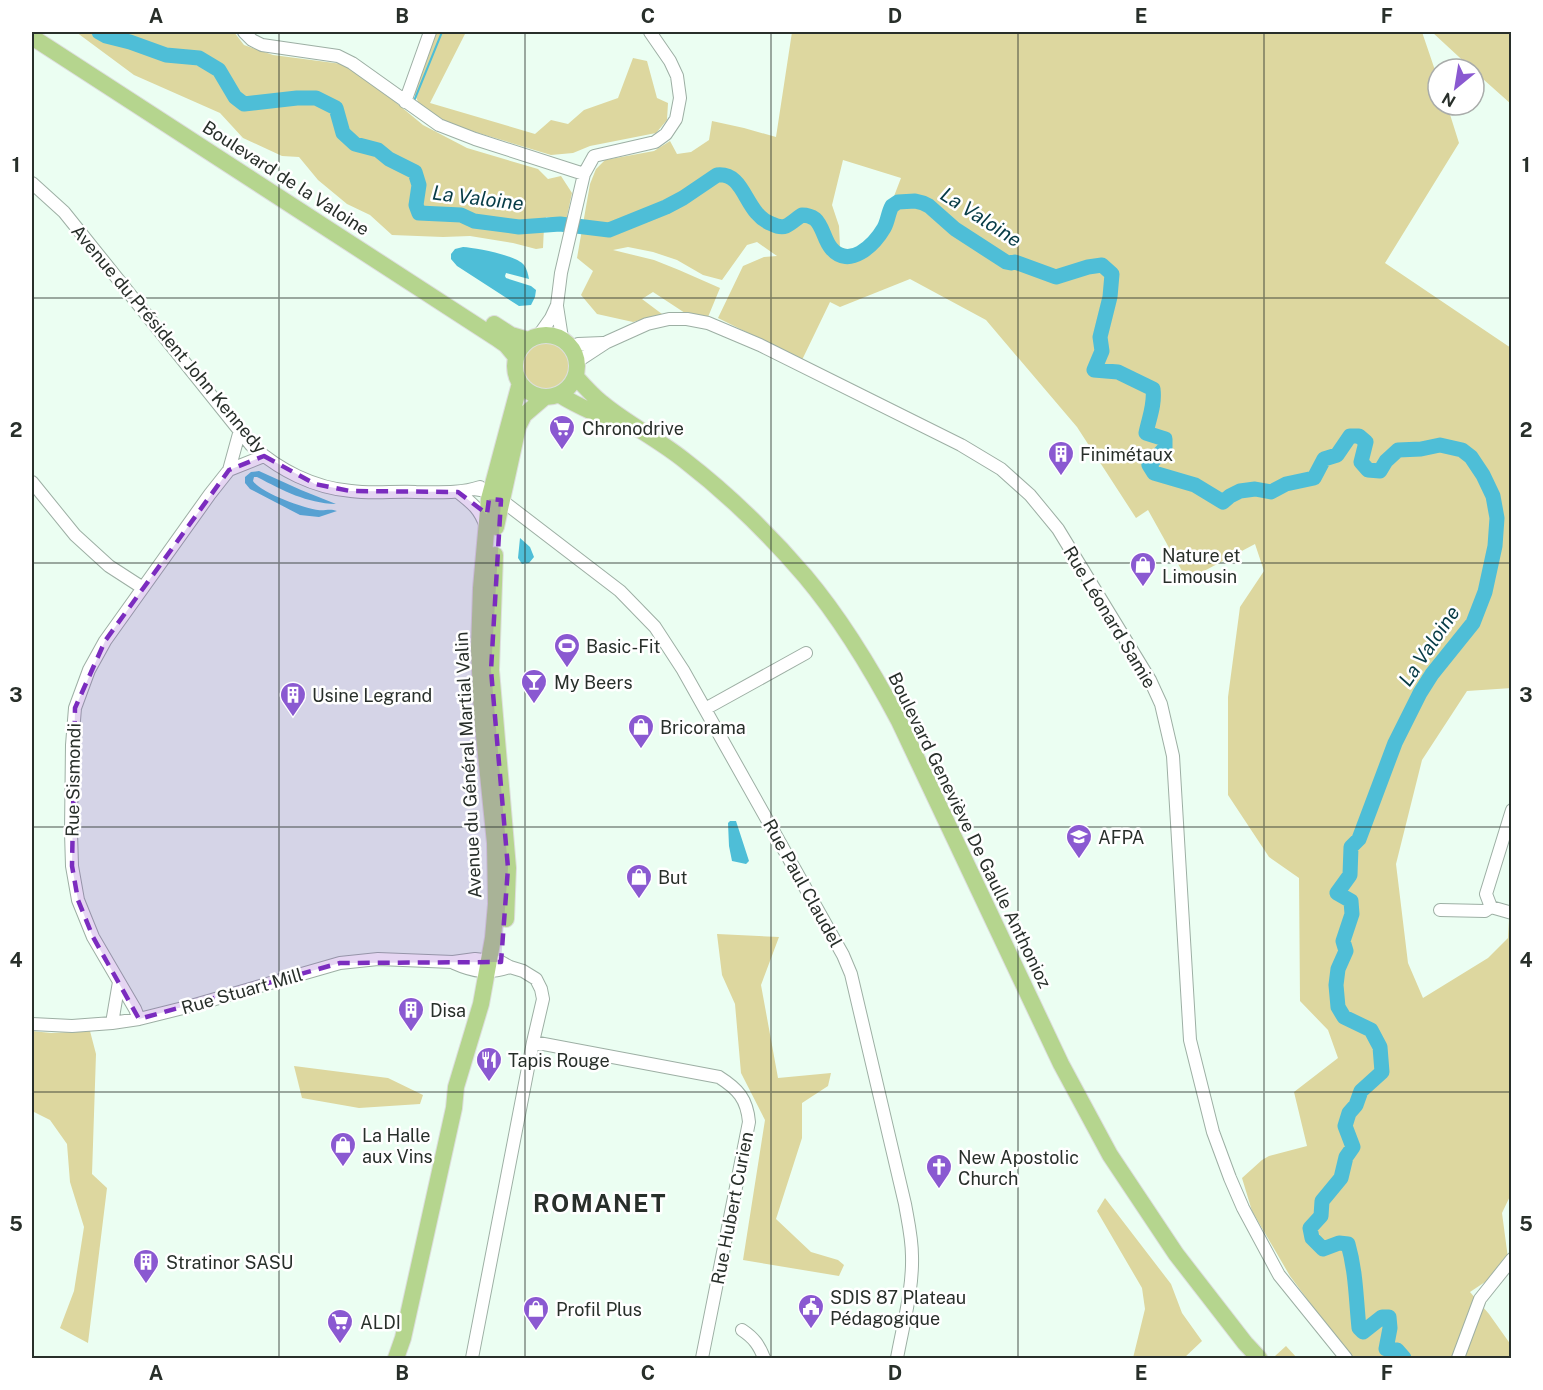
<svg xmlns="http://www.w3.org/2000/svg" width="1543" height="1390" viewBox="0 0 1543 1390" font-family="'Public Sans',sans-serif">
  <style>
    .green { fill: #ddd79f; fill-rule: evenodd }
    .water { fill: #4ebed7 }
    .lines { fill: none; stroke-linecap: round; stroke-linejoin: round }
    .stream { stroke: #4ebed7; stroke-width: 2 }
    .river { stroke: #4ebed7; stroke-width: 15 }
    .minor-casing { stroke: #9dafa4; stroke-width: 14 }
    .major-casing { stroke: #dddedd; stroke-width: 18 }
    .minor { stroke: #fff; stroke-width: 12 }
    .major { stroke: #b5d58e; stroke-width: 16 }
    .marked { fill: #7b2cbf; fill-opacity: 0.2; stroke: #7b2cbf; stroke-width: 4.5; stroke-dasharray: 12 8; stroke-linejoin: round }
    .grid { fill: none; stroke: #282f2a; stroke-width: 1.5; stroke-opacity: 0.55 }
    .labels { text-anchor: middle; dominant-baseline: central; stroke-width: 5; stroke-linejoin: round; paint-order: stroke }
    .street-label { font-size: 18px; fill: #282f2a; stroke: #fff }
    .poi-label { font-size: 18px; fill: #282f2a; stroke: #fff; text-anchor: start }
    .water-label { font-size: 20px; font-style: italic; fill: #063b46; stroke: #fff }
    .district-label { font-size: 24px; font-weight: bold; letter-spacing: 1.5px; fill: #282f2a; stroke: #fff }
    .neatline { fill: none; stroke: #282f2a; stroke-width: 2 }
    .grid-label { font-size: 20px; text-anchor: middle; font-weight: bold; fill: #282f2a }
  </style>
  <rect width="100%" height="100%" fill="#ebfef2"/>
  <path class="green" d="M 76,32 L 234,32 L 244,45 L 273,55 L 342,64 L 382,91 L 423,125 L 467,148 L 538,169 L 548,179 L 561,176 L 572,193 L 566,221 L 546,217 L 544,227 L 543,248 L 536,249 L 513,243 L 470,236 L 443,237 L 392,235 L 370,215 L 347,204 L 318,180 L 299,157 L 282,156 L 243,138 L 220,113 L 134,75 Z
    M 436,32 L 466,32 L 430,103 L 535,134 L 551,120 L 568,124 L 584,110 L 618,98 L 633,58 L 647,61 L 657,98 L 668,103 L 667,120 L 656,133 L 590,146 L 573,153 L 551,155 L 452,125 L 420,106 L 414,93 Z
    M 792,32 L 1422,32 L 1438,79 L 1438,105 L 1447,105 L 1459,143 L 1385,263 L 1511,348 L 1512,688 L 1467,691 L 1422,760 L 1396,864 L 1408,963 L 1423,998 L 1488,958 L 1508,938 L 1509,919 L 1511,920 L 1512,1192 L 1502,1213 L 1509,1266 L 1470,1292 L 1489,1314 L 1511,1345 L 1511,1358 L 1351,1358 L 1290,1276 L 1252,1211 L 1242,1178 L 1262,1160 L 1269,1156 L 1307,1146 L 1294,1092 L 1338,1058 L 1328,1030 L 1300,1001 L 1299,878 L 1269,857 L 1228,795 L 1228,697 L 1240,607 L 1264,571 L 1255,544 L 1187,580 L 1148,510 L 1136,518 L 1077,427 L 986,320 L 910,279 L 840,307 L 830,302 L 802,360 L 718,318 L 743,266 L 764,257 L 777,256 L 757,242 L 747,245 L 722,280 L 703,275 L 677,260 L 653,252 L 628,247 L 613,250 L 654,260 L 679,270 L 720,288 L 708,317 L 685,313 L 653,292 L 642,299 L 662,314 L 633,322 L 597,314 L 581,295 L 593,271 L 577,258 L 590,184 L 596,169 L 605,160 L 654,151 L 670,141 L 677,154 L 691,152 L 709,140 L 712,121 L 744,128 L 776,137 ZM 843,160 L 901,178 L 873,251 L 851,251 L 840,247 L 839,226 L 832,205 Z
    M 1432,32 L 1511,32 L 1511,104 L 1474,71 L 1474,69 L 1472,69 Z
    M520 366a27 27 0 1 1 54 0a27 27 0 1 1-54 0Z
    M 717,934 L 779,937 L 761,985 L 778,1078 L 831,1073 L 828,1086 L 802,1103 L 802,1138 L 776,1219 L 811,1252 L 838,1260 L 844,1265 L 839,1276 L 743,1260 L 765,1120 L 741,1073 L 735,1004 L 722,975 Z
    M 32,1031 L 51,1033 L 90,1031 L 96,1054 L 92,1174 L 107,1188 L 88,1343 L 60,1328 L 74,1291 L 84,1227 L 70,1182 L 67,1144 L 50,1120 L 32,1111 Z
    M 294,1066 L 388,1078 L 423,1095 L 420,1104 L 359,1108 L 302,1098 Z
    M 1105,1198 L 1171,1284 L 1182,1313 L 1202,1341 L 1184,1358 L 1133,1358 L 1145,1309 L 1142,1288 L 1097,1211 Z
    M 1286,1346 L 1297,1358 L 1277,1358 L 1275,1356 Z"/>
  <path class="water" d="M 463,247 C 476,248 516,255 524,265 C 527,269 528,274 529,279 L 506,273 L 505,276 L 506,278 L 531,286 L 536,290 L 535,297 L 531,305 L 519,306 L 457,266 L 451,259 L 451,254 L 455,249 Z
    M 259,471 L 301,490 L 336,504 C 306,503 284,491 257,477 L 254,477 L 253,481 C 261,493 303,508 318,510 C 325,511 330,508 337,511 L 319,517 L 300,515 L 250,489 L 245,483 L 245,477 L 251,472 Z
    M 520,538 L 530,547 L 534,557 L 529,563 L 522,564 L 518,558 Z
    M 730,821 L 736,821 L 749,861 L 746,864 L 732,861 L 729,846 L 728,823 Z"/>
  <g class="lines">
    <path class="stream" d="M 414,101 L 442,32"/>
    <path class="river" d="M 99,32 L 106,36 L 130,42 L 166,55 L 199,58 L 219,70 L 235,97 L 244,104 L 297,98 L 316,98 L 336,108 L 343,133 L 355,144 L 378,150 L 389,159 L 415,172 L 419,185 L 416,205 L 419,213 L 461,215 L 474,221 L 519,227 L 560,224 L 609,230 L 666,207 L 683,198 L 717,175 C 746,172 744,214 772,224 C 776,226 781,228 786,226 C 791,224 797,218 802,215 C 806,215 811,216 815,219 C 823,226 824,240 831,248 C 849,270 874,245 884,228 C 888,221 888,213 892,206 L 898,202 L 915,201 L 923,203 L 929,206 L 955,229 L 1006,262 L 1011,263 L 1015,262 L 1056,277 L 1088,267 L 1102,265 L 1112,274 L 1110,297 L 1100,337 L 1102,351 L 1094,370 L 1118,372 L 1153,389 C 1155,405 1149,418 1146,433 L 1165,439 L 1165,448 L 1149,465 L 1154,473 L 1195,485 L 1223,502 L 1230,496 L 1240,491 L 1255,489 L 1271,492 L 1286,484 L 1314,478 L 1324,459 L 1337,455 L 1350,436 L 1359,436 L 1366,442 L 1361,462 L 1368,470 L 1380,471 L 1386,461 L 1398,450 L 1421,449 L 1440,445 L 1462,450 L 1471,457 L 1483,475 L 1493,496 L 1497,518 L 1495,546 L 1485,592 L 1473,623 L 1432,674 L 1420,693 L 1395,743 L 1359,839 L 1351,847 L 1350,875 L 1337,893 L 1351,901 L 1352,914 L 1343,941 L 1346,951 L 1338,969 L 1336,985 L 1338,1007 L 1344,1017 L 1371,1030 L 1380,1047 L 1382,1072 L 1361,1091 L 1356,1105 L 1349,1113 L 1345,1126 L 1353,1147 L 1346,1157 L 1341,1178 L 1322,1201 L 1321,1216 L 1310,1228 L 1312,1238 L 1323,1249 L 1339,1243 L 1348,1244 C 1356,1272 1356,1299 1359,1328 L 1363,1332 L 1382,1317 L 1389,1317 L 1390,1328 L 1386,1349 L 1397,1350 L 1404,1358"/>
    <defs>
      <path id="minor" d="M 244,32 L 252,40 L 262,45 L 338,56 L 352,63 L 439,125 L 475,139 L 584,174
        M 405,102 L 430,32
        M 32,183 L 64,212 L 251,445 C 279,470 314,488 351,491 C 372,494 394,491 416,492 C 437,492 460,494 480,487
        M 557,306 L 562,338
        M 539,335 L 551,318 L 557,305 L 561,273 L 584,174 L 594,156 L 655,142 L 666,134 L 676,119 L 680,98 L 677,76 L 670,61 L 650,32
        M 572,347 L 578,344 L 603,343
        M 578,361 L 607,342 L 647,324 L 669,319 L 687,319 L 708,323 L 760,345 L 961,445 L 1001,469 L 1030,495 L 1058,529 L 1150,680 L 1161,704 L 1173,756 L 1190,1040 L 1213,1132 L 1230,1178 L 1243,1208 L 1279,1275 L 1346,1358
        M 229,470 L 240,430
        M 32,482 L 75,535 L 109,566 L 143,588
        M 474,489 L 487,491 L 504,502 L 620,591 L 655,627 L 683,670 L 843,955 L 851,974 L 905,1204 C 908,1221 912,1238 912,1256 C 913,1290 903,1325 897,1358
        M 458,492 C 472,503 480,509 486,527
        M 705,709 L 806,653
        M 1512,810 L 1486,894 L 1491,907 L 1512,913
        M 1440,910 L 1485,911 L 1491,907
        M 454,963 C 474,972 489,974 510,967
        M 139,1019 L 135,1009 L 93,937 L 78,900 L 72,866 L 71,832 L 72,745 L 75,708 L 89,670 L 105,641 L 210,494 L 229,470 L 264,456
        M 112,1023 L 119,982
        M 32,1024 L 72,1026 L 112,1023 L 139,1019 L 191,1006 L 340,963 L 378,959 L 453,962 L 475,959 L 501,962 L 510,967 L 523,971 L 536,979 L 541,989 L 543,999 L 533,1042
        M 742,1330 C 754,1338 759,1345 764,1358
        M 472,1358 L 533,1042 L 719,1077 C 738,1089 747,1099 749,1122 L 702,1358
        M 1458,1358 L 1480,1299 L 1512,1259"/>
      <path id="major" d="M 32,37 L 496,338 L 506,345 L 516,357
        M 494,324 L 511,335 L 528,340
        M515 366a31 31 0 1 1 62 0a31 31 0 1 1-62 0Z
        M 576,377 C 584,386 592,395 602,403 C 627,424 658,439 684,460 C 728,494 769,534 805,576 C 842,620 872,670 899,721 L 1061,1064 L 1110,1155 L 1176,1254 L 1245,1343 L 1259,1358
        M 560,395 C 577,406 596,413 615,423
        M 496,527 L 518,427 L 524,415 L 545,397
        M 495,555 L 491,670 L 508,868 L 506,919
        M 396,1358 L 403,1338 L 454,1108 L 456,1087 L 481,1004 L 493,938 L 496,904 L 495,843 L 482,716 L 479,648 L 481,588 L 489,499 L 520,383"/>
    </defs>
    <use href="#minor" class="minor-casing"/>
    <use href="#major" class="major-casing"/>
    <use href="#minor" class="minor"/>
    <use href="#major" class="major"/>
  </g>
  <path class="marked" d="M 264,456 L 315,484 L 350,491 L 458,492 L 487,514 L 489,499 L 501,500 L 491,670 L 508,868 L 501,962 L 340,963 L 139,1019 L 93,937 L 78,900 L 72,866 L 75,708 L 105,641 L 229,470 Z"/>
  <path class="grid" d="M 279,32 L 279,1358M 525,32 L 525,1358M 771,32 L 771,1358M 1018,32 L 1018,1358M 1264,32 L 1264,1358M 32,298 L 1512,298M 32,563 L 1512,563M 32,827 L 1512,827M 32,1092 L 1512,1092"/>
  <defs>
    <symbol id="supermarket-pin" viewBox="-11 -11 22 30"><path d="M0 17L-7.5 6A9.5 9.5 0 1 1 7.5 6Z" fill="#8a59d1" stroke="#fff"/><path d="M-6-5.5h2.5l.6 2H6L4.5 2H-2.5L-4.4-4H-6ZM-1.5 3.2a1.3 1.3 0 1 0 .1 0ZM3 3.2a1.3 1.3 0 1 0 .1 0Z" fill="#fff"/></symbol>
    <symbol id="building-pin" viewBox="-11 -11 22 30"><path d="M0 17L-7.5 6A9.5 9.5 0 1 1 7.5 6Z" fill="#8a59d1" stroke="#fff"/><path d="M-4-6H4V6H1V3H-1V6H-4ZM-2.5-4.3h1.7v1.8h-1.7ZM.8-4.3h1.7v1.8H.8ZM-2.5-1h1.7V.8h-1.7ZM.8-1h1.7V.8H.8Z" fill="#fff"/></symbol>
    <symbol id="shop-pin" viewBox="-11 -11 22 30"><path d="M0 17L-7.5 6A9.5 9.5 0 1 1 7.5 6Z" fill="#8a59d1" stroke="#fff"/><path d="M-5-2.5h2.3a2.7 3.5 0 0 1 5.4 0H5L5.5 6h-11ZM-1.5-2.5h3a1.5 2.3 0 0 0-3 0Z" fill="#fff"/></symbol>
    <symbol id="stadium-pin" viewBox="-11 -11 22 30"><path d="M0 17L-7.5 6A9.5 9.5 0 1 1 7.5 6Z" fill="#8a59d1" stroke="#fff"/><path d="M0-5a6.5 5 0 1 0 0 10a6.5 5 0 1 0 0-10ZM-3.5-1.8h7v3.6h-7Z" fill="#fff"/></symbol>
    <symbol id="bar-pin" viewBox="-11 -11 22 30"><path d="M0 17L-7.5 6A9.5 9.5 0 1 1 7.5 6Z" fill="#8a59d1" stroke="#fff"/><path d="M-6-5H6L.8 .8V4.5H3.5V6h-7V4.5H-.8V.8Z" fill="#fff"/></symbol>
    <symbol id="school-pin" viewBox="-11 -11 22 30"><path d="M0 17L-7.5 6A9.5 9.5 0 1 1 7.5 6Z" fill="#8a59d1" stroke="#fff"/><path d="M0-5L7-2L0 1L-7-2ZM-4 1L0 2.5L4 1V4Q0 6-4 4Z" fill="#fff"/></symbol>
    <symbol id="restaurant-pin" viewBox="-11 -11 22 30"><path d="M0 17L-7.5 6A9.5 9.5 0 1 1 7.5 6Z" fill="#8a59d1" stroke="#fff"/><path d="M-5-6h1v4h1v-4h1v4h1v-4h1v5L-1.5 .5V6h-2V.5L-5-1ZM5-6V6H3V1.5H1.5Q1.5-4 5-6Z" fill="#fff"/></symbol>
    <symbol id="church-pin" viewBox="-11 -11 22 30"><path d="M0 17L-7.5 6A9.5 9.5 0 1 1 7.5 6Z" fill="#8a59d1" stroke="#fff"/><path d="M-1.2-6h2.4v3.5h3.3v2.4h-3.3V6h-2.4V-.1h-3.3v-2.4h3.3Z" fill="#fff"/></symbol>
    <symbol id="civic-pin" viewBox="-11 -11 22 30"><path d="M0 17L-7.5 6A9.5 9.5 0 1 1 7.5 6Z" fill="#8a59d1" stroke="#fff"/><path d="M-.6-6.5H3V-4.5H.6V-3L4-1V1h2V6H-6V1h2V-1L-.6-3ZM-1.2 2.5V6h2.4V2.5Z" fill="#fff"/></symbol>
  </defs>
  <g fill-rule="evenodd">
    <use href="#supermarket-pin" x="547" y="413" width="30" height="40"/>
    <use href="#building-pin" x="1046" y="439" width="30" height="40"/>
    <use href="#shop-pin" x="1128" y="550" width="30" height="40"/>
    <use href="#stadium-pin" x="552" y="631" width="30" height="40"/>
    <use href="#bar-pin" x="519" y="667" width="30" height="40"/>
    <use href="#building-pin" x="278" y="680" width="30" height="40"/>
    <use href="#shop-pin" x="626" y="712" width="30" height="40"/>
    <use href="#school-pin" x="1064" y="822" width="30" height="40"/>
    <use href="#shop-pin" x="624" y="862" width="30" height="40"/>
    <use href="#building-pin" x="396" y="995" width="30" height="40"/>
    <use href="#restaurant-pin" x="474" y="1045" width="30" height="40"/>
    <use href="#shop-pin" x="328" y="1130" width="30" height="40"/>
    <use href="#church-pin" x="924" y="1152" width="30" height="40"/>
    <use href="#building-pin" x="131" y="1247" width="30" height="40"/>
    <use href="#civic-pin" x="796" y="1292" width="30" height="40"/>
    <use href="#shop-pin" x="521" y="1294" width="30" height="40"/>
    <use href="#supermarket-pin" x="325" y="1307" width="30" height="40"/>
  </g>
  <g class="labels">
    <g class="street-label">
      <text transform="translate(286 178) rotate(33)">Boulevard de la Valoine</text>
      <text transform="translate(169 339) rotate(50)">Avenue du Président John Kennedy</text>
      <text transform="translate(1110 617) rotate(59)">Rue Léonard Samie</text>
      <text transform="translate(468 765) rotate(-93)">Avenue du Général Martial Valin</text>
      <text transform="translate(73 780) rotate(-89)">Rue Sismondi</text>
      <text transform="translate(970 830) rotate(64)">Boulevard Geneviève De Gaulle Anthonioz</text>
      <text transform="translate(803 883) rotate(61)">Rue Paul Claudel</text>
      <text transform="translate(242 991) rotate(-16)">Rue Stuart Mill</text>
      <text transform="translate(732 1208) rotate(-79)">Rue Hubert Curien</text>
    </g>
    <g class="poi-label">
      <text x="582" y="428">Chronodrive</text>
      <text x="1080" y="454">Finimétaux</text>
      <text x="1162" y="555">Nature et<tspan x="1162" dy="21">Limousin</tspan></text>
      <text x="586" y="646">Basic-Fit</text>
      <text x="554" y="682">My Beers</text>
      <text x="312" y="695">Usine Legrand</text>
      <text x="660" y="727">Bricorama</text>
      <text x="1098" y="837">AFPA</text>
      <text x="658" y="877">But</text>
      <text x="430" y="1010">Disa</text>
      <text x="508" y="1060">Tapis Rouge</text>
      <text x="362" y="1135">La Halle<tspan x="362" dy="21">aux Vins</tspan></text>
      <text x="958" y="1157">New Apostolic<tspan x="958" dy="21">Church</tspan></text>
      <text x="166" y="1262">Stratinor SASU</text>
      <text x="830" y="1297">SDIS 87 Plateau<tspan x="830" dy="21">Pédagogique</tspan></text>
      <text x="556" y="1309">Profil Plus</text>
      <text x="360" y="1322">ALDI</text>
    </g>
    <g class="water-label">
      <text transform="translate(478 198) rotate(7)">La Valoine</text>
      <text transform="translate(981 217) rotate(33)">La Valoine</text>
      <text transform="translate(1429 646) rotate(-56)">La Valoine</text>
    </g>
    <g class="district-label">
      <text x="600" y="1203">ROMANET</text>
    </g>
  </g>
  <rect width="1543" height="1390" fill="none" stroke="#ffffff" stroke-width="66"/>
  <g transform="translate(1456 87) rotate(210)"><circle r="28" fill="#ffffff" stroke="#a9acaa" stroke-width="1.5"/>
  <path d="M0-4.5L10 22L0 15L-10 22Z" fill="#8a59d1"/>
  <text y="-9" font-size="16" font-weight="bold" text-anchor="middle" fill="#282f2a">N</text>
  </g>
  <rect x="33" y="33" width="1477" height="1324" class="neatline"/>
  <g class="grid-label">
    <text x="156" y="23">A</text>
    <text x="402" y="23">B</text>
    <text x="648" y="23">C</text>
    <text x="895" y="23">D</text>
    <text x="1141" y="23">E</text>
    <text x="1387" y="23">F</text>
    <text x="16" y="172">1</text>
    <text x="1526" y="172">1</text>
    <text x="16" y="437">2</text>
    <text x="1526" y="437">2</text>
    <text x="16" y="702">3</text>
    <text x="1526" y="702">3</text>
    <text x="16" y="967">4</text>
    <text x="1526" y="967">4</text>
    <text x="16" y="1231">5</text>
    <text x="1526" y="1231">5</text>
    <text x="156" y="1380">A</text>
    <text x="402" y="1380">B</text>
    <text x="648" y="1380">C</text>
    <text x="895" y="1380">D</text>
    <text x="1141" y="1380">E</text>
    <text x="1387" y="1380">F</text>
  </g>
</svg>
